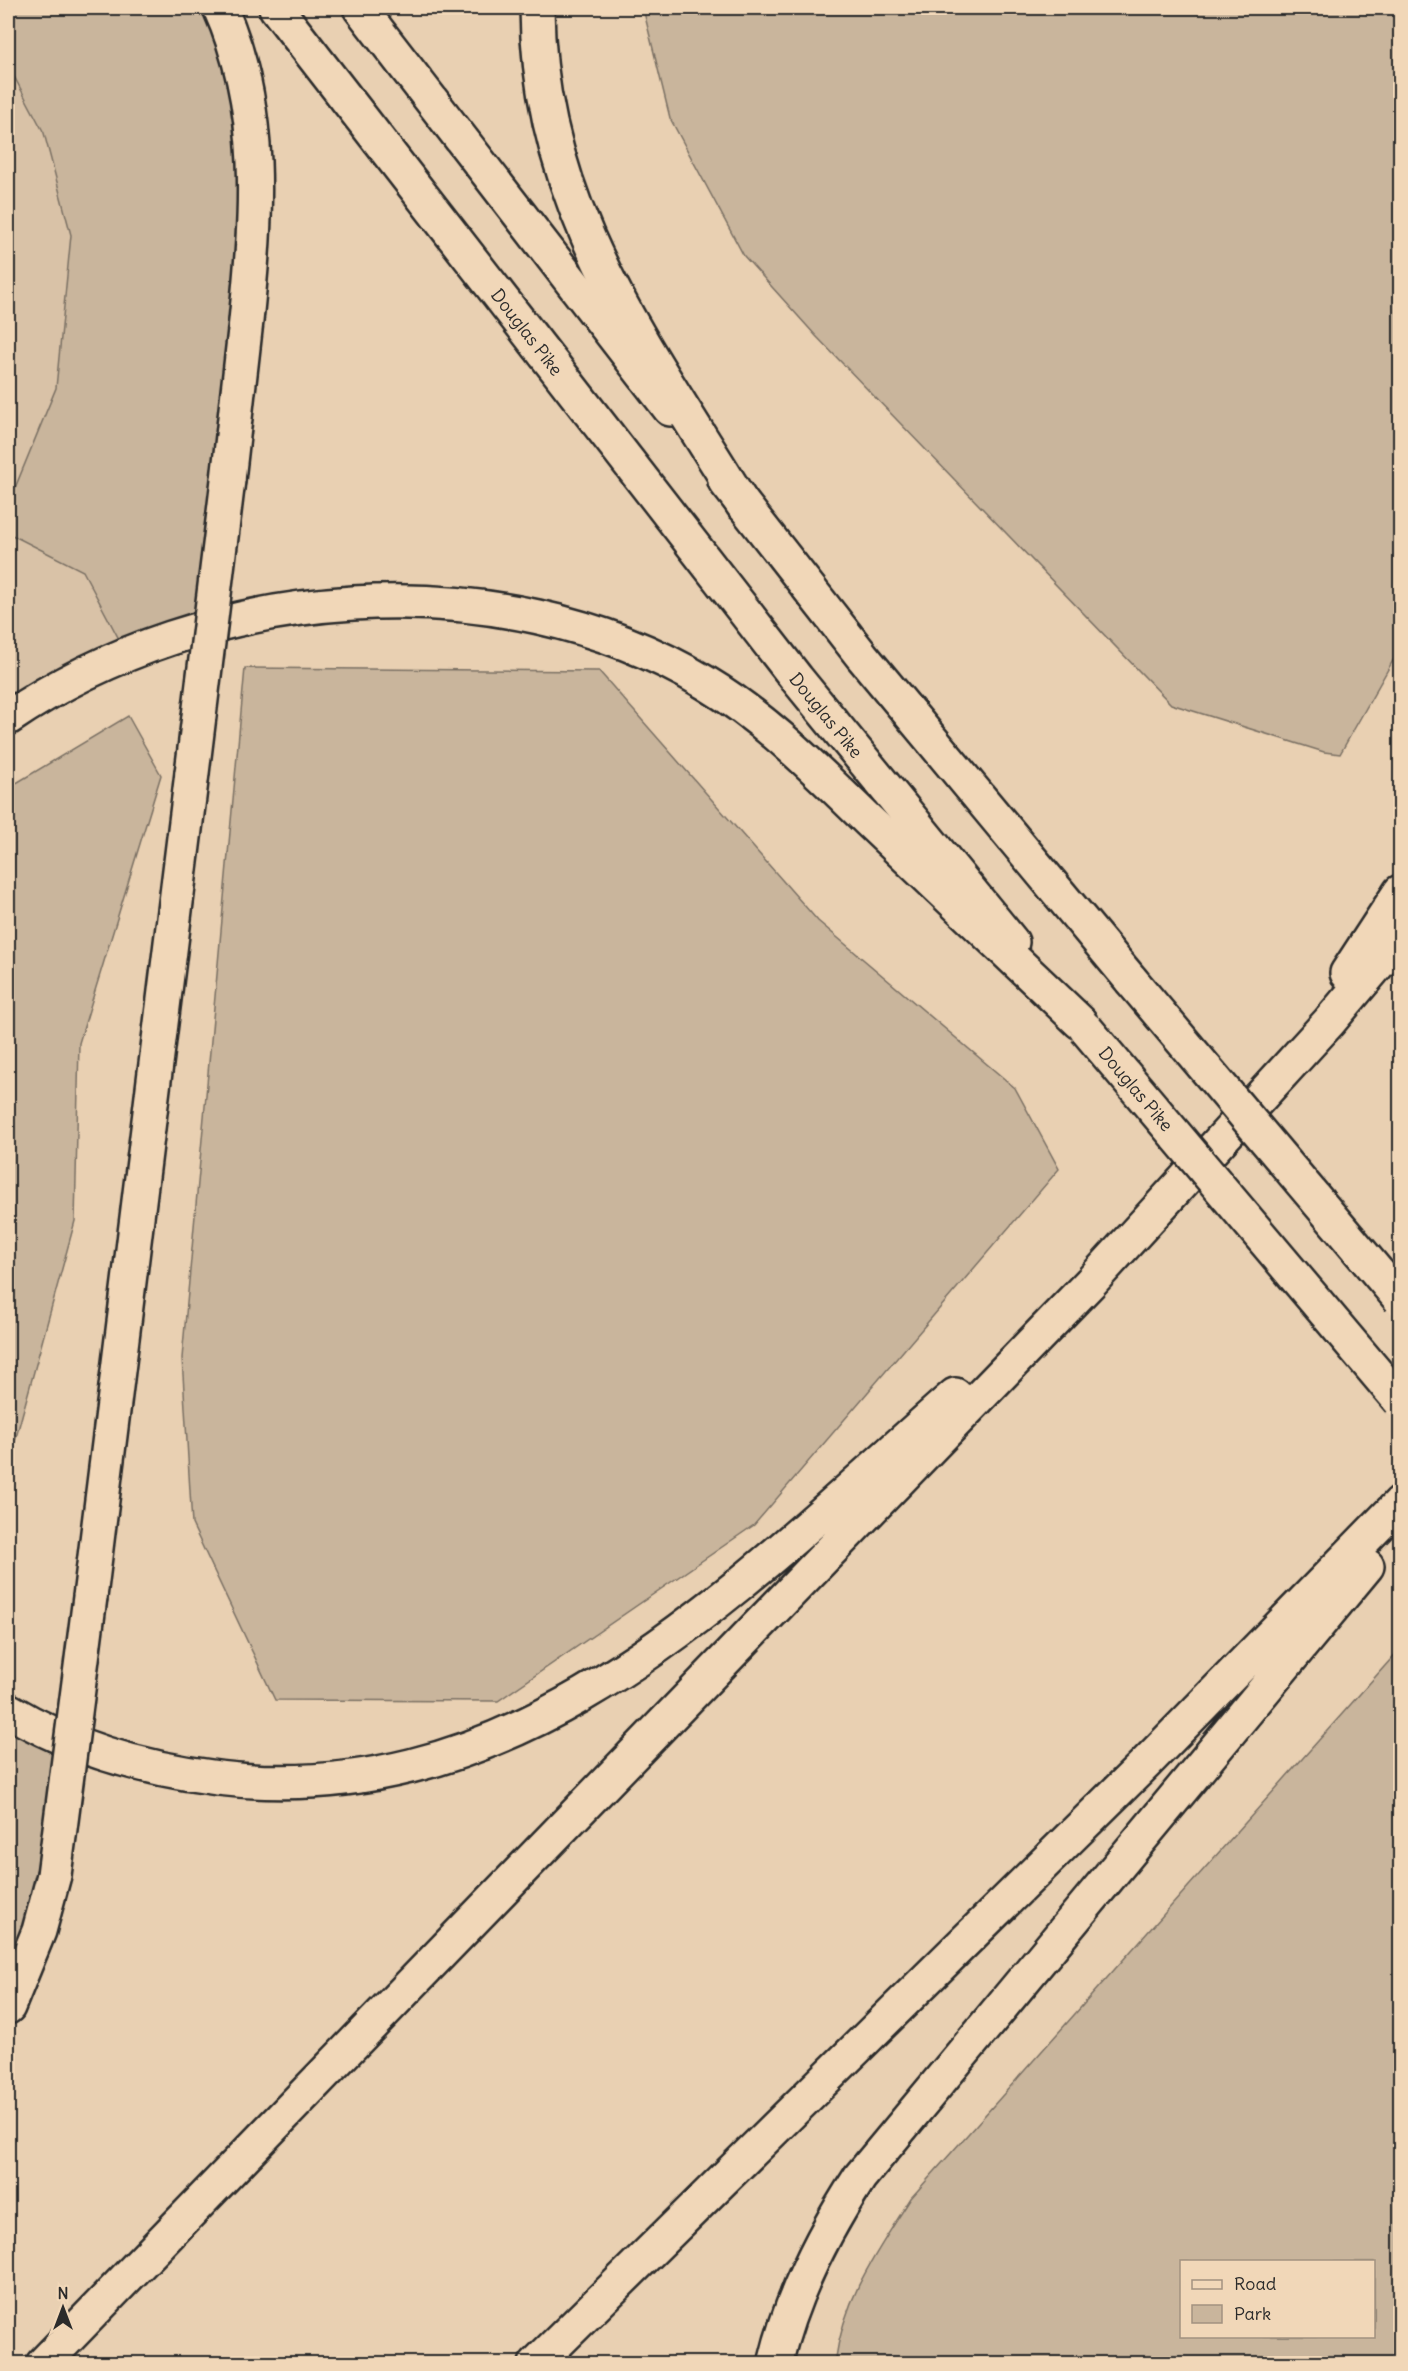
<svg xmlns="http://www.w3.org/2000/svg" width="1408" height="2371" viewBox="0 0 1408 2371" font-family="Delius,sans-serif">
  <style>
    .built { fill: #d9c2a7 }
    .green { fill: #c9b59c; stroke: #7a7064; stroke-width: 1.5; fill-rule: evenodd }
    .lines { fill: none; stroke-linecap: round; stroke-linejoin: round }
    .primary-casing { stroke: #2b2b2b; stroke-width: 38 }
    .highway-casing { stroke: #2b2b2b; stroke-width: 38 }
    .primary { stroke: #f1d7b8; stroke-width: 33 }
    .highway { stroke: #f1d7b8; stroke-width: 33 }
    .primary-bridge-casing { stroke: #2b2b2b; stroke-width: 38; stroke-linecap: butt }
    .highway-bridge-casing { stroke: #2b2b2b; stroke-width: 38; stroke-linecap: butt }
    .primary-bridge { stroke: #f1d7b8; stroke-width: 33 }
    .highway-bridge { stroke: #f1d7b8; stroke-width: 33 }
    .labels { text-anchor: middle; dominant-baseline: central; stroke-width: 4.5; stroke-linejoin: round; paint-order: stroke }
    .street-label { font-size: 18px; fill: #2b2b2b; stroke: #f1d7b8 }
  </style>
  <rect width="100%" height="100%" fill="#e9d0b2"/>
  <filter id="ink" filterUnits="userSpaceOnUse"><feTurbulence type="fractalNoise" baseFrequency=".0167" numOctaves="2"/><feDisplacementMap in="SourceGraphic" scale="12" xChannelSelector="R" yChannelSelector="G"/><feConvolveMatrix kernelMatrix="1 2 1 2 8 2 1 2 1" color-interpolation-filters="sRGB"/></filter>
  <g filter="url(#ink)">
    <path class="built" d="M 8,65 L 44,133 L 71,235 L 56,388 L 8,505 Z
      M 8,533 L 83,570 L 129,658 L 8,722 Z"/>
    <path class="green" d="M 8,8 L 215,8 L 250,168 L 204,632 L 129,658 L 83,571 L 8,533 L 8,505 L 56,388 L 71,235 L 44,133 L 8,65 Z
      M 643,8 L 1400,8 L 1400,648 L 1340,754 L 1324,752 L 1171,704 L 816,336 L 744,256 L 670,118 Z
      M 245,668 L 599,671 L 818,921 L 1015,1088 L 1059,1169 L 754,1525 L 498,1701 L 275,1700 L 192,1524 L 182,1358 Z
      M 128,716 L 161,775 L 79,1043 L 75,1221 L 8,1467 L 8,788 Z
      M 1400,1649 L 1400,2363 L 835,2363 C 844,2297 876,2253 911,2198 ZM 1182,2262 L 1374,2262 L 1374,2336 L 1182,2336 Z
      M 8,1721 L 65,1749 L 65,1770 L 8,2007 Z"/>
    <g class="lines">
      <defs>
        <g id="primary">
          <path id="s1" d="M 276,8 L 797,679 L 1012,942"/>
          <path d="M 360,8 L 670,409"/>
          <path d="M 725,481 L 862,656 L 1131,980"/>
        </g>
        <path id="highway" d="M 220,8 C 265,108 257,214 246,321 C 240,374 234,427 228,480
          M 537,8 C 538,206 644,343 743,505
          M 8,718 C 205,583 499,558 706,683 C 768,720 820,774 872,824 C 941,890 1011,956 1080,1022
          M 1347,973 L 1400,892
          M 90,1597 L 192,773
          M 8,1710 C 71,1748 145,1769 218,1778 C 526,1815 744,1580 955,1395
          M 8,2007 L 39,1931 L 54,1875
          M 43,2364 L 1090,1283 L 1329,1022 L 1400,938
          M 536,2364 L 1147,1762 L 1400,1503
          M 775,2364 C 791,2296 822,2235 860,2177 L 1367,1566"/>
      </defs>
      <use href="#primary" class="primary-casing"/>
      <use href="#highway" class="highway-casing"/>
      <use href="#primary" class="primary"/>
      <use href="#highway" class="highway"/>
      <defs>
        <g id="primary-bridge">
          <path d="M 1131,980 L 1400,1299"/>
          <path id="s2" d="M 1086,1029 L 1400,1401"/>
        </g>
        <path id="highway-bridge" d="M 192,773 L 228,480
          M 54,1875 L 90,1597"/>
      </defs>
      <use href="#primary-bridge" class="primary-bridge-casing"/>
      <use href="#highway-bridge" class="highway-bridge-casing"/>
      <use href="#primary-bridge" class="primary-bridge"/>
      <use href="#highway-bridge" class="highway-bridge"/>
    </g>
  </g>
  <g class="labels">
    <g class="street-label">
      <text stroke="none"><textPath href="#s1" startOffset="410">Douglas Pike</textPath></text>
      <text stroke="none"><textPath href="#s1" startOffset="896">Douglas Pike</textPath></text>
      <text stroke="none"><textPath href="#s2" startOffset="78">Douglas Pike</textPath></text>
    </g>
  </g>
  <rect width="1408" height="2371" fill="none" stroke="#f1d7b8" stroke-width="30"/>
  <rect x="15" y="15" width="1378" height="2341" fill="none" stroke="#2b2b2b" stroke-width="2" filter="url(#ink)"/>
  <rect x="1180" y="2260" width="195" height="78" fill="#f1d7b8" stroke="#a29280" stroke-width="1.5"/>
  <rect x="1192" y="2280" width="30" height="9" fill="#f1d7b8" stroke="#a29280" stroke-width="1.5"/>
  <text x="1234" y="2290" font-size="18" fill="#2b2b2b">Road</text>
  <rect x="1192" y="2305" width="30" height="18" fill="#c9b59c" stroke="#a29280" stroke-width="1.5"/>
  <text x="1234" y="2320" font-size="18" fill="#2b2b2b">Park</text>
  <g transform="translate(63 2308)" stroke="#f1d7b8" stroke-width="4.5" paint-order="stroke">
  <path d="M0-4.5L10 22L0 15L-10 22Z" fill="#2b2b2b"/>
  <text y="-9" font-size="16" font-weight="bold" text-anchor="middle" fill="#2b2b2b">N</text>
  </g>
</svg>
